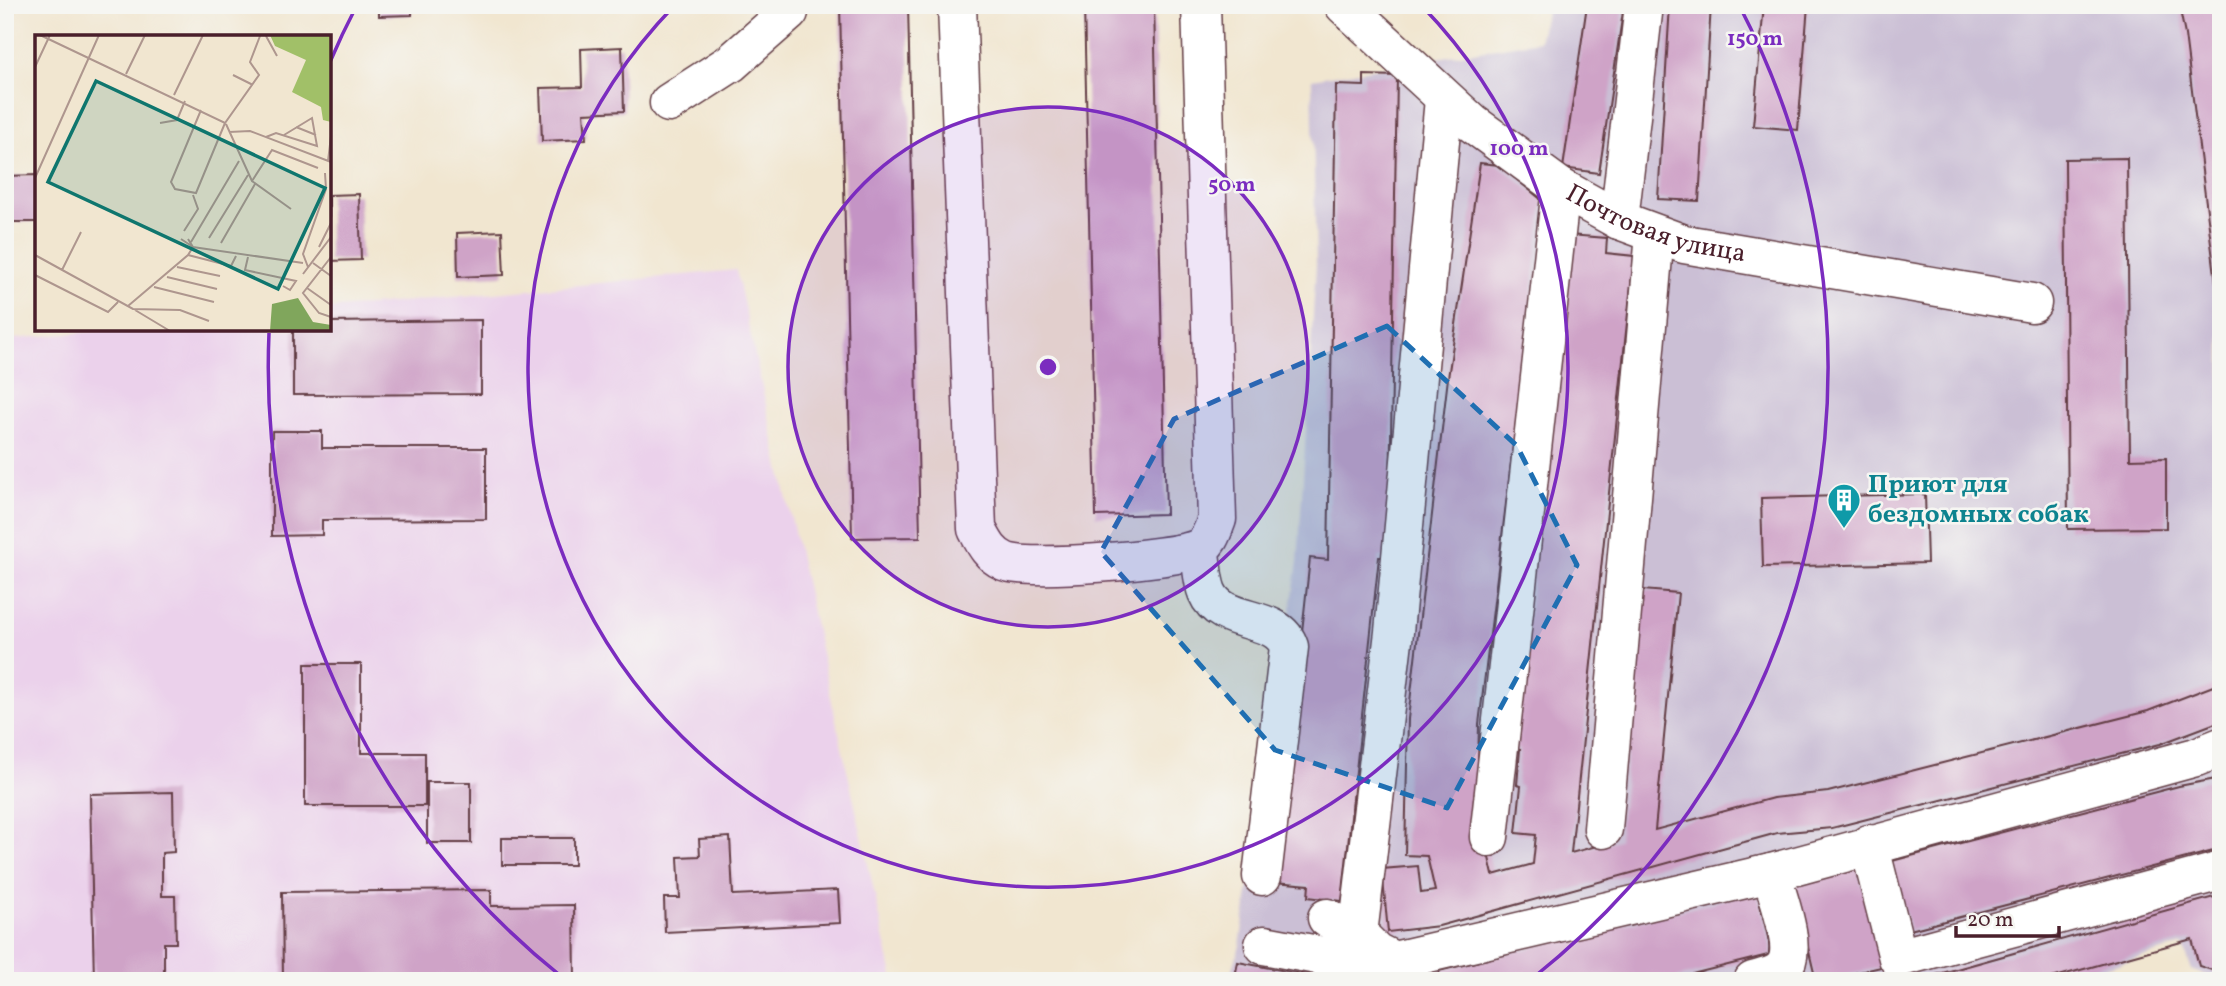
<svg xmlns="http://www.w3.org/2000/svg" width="2226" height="986" viewBox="0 0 2226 986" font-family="Vollkorn,serif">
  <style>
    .built { fill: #ebd1eb }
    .industrial { fill: #cbbfd5 }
    .building { fill: #cfa3c7 }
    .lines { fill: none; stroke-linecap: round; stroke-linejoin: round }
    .minor-casing { stroke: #633d44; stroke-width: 41 }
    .minor { stroke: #fff; stroke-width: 38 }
    .marked { fill: #1f6fb2; fill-opacity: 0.2; stroke: #1f6fb2; stroke-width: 5; stroke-dasharray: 14 9; stroke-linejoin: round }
    .ring { fill: none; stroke: #7b2cbf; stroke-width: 3.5 }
    .labels { text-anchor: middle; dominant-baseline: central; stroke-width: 5; stroke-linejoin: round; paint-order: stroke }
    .street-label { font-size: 26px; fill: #4a1f2b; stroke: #f6f6f2 }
    .culture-label { font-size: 26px; font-weight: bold; fill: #0d838f; stroke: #f6f6f2; text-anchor: start }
    .inset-road { fill: none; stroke: #ae968e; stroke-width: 2 }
    .view { fill: #0f766e; fill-opacity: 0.15; stroke: #0f766e; stroke-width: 3.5 }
    .inset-edge { fill: none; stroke: #4a1f2b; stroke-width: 3.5 }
    .centre { fill: #7b2cbf; stroke: #f6f6f2; stroke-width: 3.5 }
    .ring-label { font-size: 21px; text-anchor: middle; font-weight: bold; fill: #7b2cbf; stroke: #f6f6f2; stroke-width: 5; stroke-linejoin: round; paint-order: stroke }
  </style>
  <rect width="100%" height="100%" fill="#f6f6f2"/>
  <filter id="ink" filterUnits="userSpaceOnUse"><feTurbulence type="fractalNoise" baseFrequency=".0143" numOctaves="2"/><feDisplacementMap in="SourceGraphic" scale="14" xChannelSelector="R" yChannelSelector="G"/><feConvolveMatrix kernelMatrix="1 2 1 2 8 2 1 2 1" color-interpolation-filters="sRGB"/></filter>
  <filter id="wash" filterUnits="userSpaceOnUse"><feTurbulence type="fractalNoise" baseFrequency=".00686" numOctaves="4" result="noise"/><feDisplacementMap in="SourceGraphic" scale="28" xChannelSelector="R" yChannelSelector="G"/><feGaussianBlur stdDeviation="1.57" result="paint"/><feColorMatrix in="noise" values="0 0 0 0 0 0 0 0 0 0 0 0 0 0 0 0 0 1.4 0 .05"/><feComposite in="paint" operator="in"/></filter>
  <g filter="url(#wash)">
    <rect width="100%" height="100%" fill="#f1e6d0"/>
    <path class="built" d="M 736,270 L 894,981 L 5,981 L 5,340 L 117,329 L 329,329 L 329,309 Z"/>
    <path class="industrial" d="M 1548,5 L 2221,5 L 2221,981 L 2192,970 L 2183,945 L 2060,981 L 1229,981 L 1240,946 L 1298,562 L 1316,265 L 1312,79 L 1539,41 Z"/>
    <g id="blocks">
      <path class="building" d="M 379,5 L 412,5 L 412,15 L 379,16 Z
        M 840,5 L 908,5 L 920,537 L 852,538 Z
        M 1084,5 L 1154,5 L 1166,514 L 1096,516 Z
        M 1587,5 L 1624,5 L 1599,173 L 1563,168 Z
        M 1670,5 L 1711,5 L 1699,201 L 1658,199 Z
        M 1764,5 L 1808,5 L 1798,130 L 1753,126 Z
        M 2179,5 L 2215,5 L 2219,28 L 2221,323 L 2185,35 Z
        M 622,47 L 624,111 L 584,113 L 586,139 L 542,141 L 540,88 L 582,87 L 581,49 Z
        M 1364,75 L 1397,76 L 1389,557 L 1379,557 L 1342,901 L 1308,897 L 1309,885 L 1275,882 L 1310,558 L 1328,560 L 1336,85 L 1364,86 Z
        M 2127,158 L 2130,459 L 2166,458 L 2166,528 L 2068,529 L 2065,159 Z
        M 1480,163 L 1499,165 L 1543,201 L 1479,724 L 1476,852 L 1487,849 L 1493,875 L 1533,864 L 1536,835 L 1516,833 L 1521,786 L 1517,785 L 1520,749 L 1515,749 L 1569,235 L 1607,238 L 1606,253 L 1634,256 L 1571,853 L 1619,840 L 1643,590 L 1678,593 L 1655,830 L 1773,798 L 1828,792 L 2148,711 L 2221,683 L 2221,721 L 2160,744 L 1832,828 L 1777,833 L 1439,926 L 1388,932 L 1382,869 L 1418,866 L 1421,893 L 1435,891 L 1427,856 L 1405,855 L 1408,719 L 1448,378 Z
        M 37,175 L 37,222 L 5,222 L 5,176 Z
        M 359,194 L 361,260 L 329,261 L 329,195 Z
        M 502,231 L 504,275 L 458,277 L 457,233 Z
        M 481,320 L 481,394 L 293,395 L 293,329 L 329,329 L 329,322 Z
        M 272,431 L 322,431 L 322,448 L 486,448 L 486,519 L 322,520 L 322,535 L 272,536 Z
        M 1925,494 L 1927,563 L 1763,567 L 1761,498 Z
        M 305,664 L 361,664 L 361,753 L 425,753 L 425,806 L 305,806 Z
        M 2221,778 L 2221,849 L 1910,930 L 1892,861 L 2179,786 Z
        M 427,782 L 471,782 L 471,843 L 427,843 Z
        M 173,792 L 174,852 L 162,853 L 162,896 L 175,896 L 176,943 L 164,943 L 164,981 L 94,981 L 90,794 Z
        M 730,837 L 733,895 L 838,890 L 840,923 L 665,932 L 664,898 L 680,898 L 678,857 L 700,856 L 699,839 Z
        M 502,838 L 574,838 L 574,865 L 502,865 Z
        M 1856,861 L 1881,967 L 1846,975 L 1847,981 L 1816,981 L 1791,876 Z
        M 491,890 L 491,906 L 574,905 L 575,981 L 283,981 L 282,892 Z
        M 1757,892 L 1772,954 L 1664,981 L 1441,981 L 1439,971 Z
        M 2221,895 L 2221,973 L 2199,966 L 2192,939 L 2041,981 L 1914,981 Z
        M 1238,962 L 1328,979 L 1328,981 L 1234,981 Z"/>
    </g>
  </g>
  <g filter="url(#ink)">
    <use href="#blocks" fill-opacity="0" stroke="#633d44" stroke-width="2"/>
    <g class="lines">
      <defs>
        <g id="minor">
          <path d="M 957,5 L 977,529 C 984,542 989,554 1004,561 C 1023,572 1175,559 1197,549 C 1209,544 1213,530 1217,519 L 1201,5"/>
          <path id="s1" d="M 1344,5 L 1472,123 L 1561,188 L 1619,220 L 1684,244 L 2032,303"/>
          <path d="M 669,103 L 731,63 L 789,12 L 789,5"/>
          <path d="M 1619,220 L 1644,5"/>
          <path d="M 1199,549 C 1202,562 1202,580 1207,592 C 1222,628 1278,612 1289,647 L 1262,876"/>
          <path d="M 1603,829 L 1655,234"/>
          <path d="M 1489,837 L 1561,188"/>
          <path d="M 1869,844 L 1898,958 L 2221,871"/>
          <path d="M 1327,918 L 1358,934 L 1376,952 L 1394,961 L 1771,873 L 2196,757 L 2221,747"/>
          <path d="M 1358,934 L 1394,632 L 1444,99"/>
          <path d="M 1264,945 L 1344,960 L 1394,961 L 1394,965"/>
          <path d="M 1753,981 C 1763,978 1776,976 1783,968 C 1799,950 1777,895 1771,873"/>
        </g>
      </defs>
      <use href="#minor" class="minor-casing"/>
      <use href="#minor" class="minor"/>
    </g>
  </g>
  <path class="marked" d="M 1387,326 L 1517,446 L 1577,565 L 1447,808 L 1275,750 L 1101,552 L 1174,419 Z"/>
  <circle cx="1048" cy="367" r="260" fill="#7b2cbf" fill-opacity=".12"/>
  <g class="ring">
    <circle cx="1048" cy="367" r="260"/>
    <path d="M1422 6A520 520 0 1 1 674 6"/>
    <path d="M562 977A780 780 0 0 1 269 333M330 62A780 780 0 0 1 356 7M1740 7A780 780 0 0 1 1534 977"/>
  </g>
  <defs>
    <symbol id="building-pin" viewBox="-11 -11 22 30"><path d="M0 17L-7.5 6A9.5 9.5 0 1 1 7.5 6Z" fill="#0f9aa8" stroke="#f6f6f2"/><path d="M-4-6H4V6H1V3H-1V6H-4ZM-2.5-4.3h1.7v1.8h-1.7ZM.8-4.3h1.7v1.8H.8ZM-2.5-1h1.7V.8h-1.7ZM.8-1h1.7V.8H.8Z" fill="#fff"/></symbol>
  </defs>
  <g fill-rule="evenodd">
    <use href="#building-pin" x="1825" y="481" width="38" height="52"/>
  </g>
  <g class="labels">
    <g class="street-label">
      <text stroke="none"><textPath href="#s1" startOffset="387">Почтовая улица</textPath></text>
    </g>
    <g class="culture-label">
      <text x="1868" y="485">Приют для<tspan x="1868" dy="30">бездомных собак</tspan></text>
    </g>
  </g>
  <g transform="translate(35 35)">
    <rect width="296" height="296" fill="#f1e6d0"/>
    <path d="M 235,0 L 296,0 L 296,87 L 288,85 L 286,72 L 257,57 L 271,25 L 240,11 Z" fill="#a1c068"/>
    <path d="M 263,263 L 278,287 L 296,290 L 296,296 L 235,296 L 237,269 Z" fill="#80a65c"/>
    <path class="inset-road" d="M 5,0 L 190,88 L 224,40 L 215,27 L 225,1M 231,1 L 242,21M 0,32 L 15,0M 91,39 L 110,0M 198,40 L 218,50M 139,60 L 168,0M 166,75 L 136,147 L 140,154 L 161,158 L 190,88M 125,88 L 142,85 L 150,66M 191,89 L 217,146 L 256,174M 261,92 L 281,100M 194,97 L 215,96 L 296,127M 231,102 L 241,98 L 282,111 L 277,83 L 249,100M 293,126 L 296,101M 0,143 L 64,0M 217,146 L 237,115 L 283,133M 149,196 L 163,174 L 158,160M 174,203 L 213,140M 153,204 L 158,212 L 268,228M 156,207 L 204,126M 186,208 L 220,149M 284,212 L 296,188M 0,220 L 98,274 L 145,275 L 174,286M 153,220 L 196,231 L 201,221M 213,222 L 210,235 L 261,246 L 255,255 L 248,251M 296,222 L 268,258 L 284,278 L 296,282M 278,228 L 296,241M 142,232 L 185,241M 273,232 L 268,219 L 291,154 L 290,138M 27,235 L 46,197M 268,239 L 296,202M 0,240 L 73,277 L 83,267M 132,242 L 182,254M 119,252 L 179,267M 272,253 L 296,270M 93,271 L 153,220 L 158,212 L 146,204M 100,275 L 135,296"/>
    <path class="view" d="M 61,46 L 290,153 L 243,254 L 13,147 Z"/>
    <rect width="296" height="296" class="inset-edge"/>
  </g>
  <circle cx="1048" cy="367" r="10" class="centre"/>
  <g class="ring-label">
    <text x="1755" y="45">150 m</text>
    <text x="1519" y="155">100 m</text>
    <text x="1232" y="191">50 m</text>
  </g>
  <rect width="2226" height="986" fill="none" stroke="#f6f6f2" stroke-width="28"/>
  <path d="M1956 926v10h103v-10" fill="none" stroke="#4a1f2b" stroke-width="3.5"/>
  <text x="1967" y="926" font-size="21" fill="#4a1f2b" stroke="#f6f6f2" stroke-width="5" paint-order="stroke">20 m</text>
</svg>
